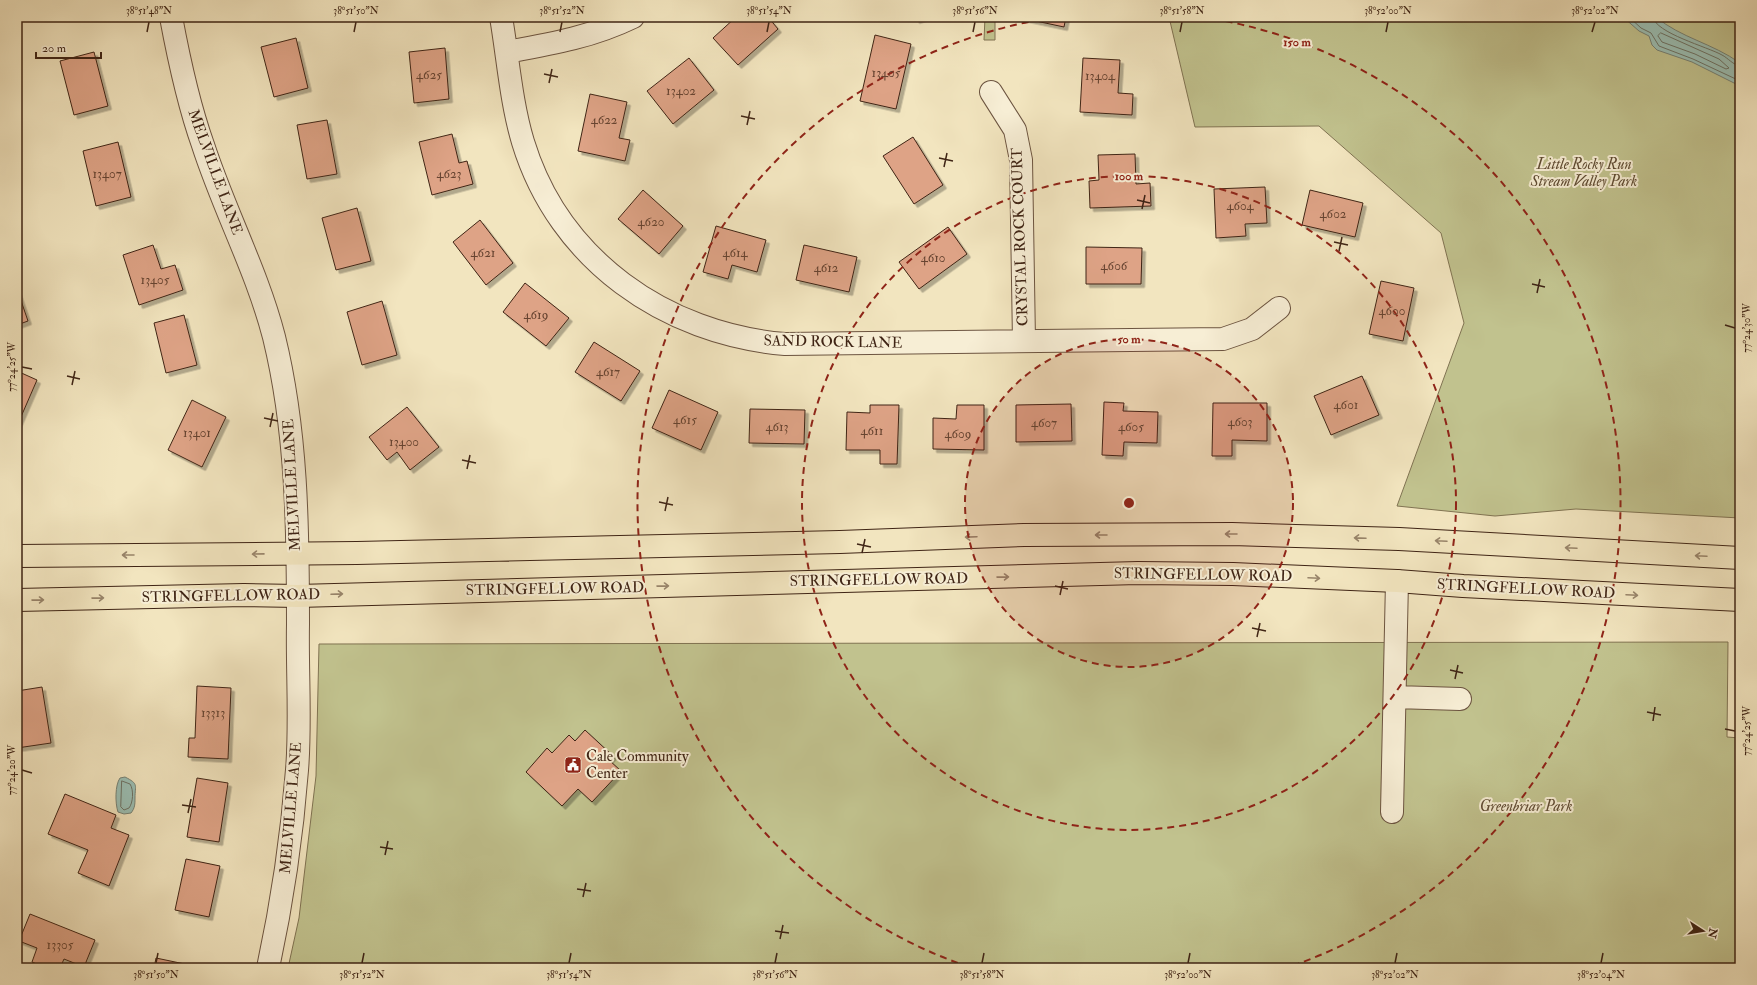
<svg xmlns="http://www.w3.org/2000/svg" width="1757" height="985" viewBox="0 0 1757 985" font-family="'IM FELL Double Pica',serif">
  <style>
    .green { fill: #c1c28e; stroke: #807352 }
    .water { fill: #9bbfb4; stroke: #768174 }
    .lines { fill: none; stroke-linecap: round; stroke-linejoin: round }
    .shore { stroke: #6d7264; stroke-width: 1 }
    .building { fill: #dea386; stroke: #3f2415; filter: url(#shadow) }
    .minor-casing { stroke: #6c5440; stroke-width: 24 }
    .major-casing { stroke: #3f2415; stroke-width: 24 }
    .minor { stroke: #f7eed5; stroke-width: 22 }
    .major { stroke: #f2e5bf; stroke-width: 22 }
    .oneway { stroke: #98846a }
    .ticks { fill: none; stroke: #3f2415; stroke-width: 1.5 }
    .ring { fill: none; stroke: #8f2418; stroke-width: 2; stroke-dasharray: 7 5 }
    .labels { text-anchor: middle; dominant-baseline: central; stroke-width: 4; stroke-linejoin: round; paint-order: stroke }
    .number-label { font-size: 13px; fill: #674431 }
    .park-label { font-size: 15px; font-style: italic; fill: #604c33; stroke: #f7eed5 }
    .street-label { font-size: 15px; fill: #3f2415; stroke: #f7eed5 }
    .poi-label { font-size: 15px; fill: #3f2415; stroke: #f7eed5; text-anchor: start }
    .centre { fill: #8f2418; stroke: #f7eed5; stroke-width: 2 }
    .ring-label { font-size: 12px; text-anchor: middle; font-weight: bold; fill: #8f2418; stroke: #f7eed5; stroke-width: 4; stroke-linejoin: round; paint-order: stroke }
    .neatline { fill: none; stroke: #3f2415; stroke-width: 1.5 }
    .ticks-label { font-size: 10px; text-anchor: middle; fill: #3f2415 }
  </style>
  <defs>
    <filter id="shadow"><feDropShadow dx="3.5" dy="3.5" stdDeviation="0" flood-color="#0004"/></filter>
  </defs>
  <rect width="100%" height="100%" fill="#f2e5bf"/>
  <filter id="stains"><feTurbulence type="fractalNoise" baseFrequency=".005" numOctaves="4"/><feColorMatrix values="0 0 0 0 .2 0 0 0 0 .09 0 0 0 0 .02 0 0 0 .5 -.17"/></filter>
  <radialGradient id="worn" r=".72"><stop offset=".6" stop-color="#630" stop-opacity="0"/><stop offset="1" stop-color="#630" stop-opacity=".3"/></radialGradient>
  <path class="green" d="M 985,17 L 995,17 L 995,40 L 984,40 Z
    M 1169,17 L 1740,17 L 1740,518 L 1576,509 L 1495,516 L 1397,506 L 1464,323 L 1441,233 L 1319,126 L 1195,127 Z
    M 1728,642 L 1727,737 L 1740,738 L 1740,968 L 288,968 L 299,918 L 316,776 L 319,644 Z"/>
  <path class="water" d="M 1623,17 L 1656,17 C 1681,38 1712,43 1740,63 L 1740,86 L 1692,62 L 1657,50 L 1652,45 L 1649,36 L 1639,31 Z
    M 125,777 C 139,784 135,785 135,798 C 135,804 135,808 131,813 L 124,814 L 118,812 C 115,803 115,785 120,778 Z"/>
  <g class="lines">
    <path class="shore" d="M 1629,17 L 1641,28 L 1651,33 L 1659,46 L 1693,59 L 1740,81
      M 1653,17 C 1655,33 1708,47 1722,55 C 1728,58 1733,65 1740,66
      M 1661,33 L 1719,59 L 1729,68 L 1726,69 L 1695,54 L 1662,42 L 1658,36 Z
      M 122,781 L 130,784 C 134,790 133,803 129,808 L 124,810 L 121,807 Z"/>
  </g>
  <path class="building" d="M 736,17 L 768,17 L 778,29 L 738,65 L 713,38 Z
    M 915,17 L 925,17 L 916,20 Z
    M 1017,17 L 1066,17 L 1064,27 Z
    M 875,35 L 911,44 L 896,109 L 860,101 Z
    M 296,38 L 308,88 L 274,97 L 261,47 Z
    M 445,48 L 449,99 L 414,103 L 409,52 Z
    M 94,52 L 108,106 L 74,115 L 60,61 Z
    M 689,58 L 714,90 L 673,124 L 647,91 Z
    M 1083,58 L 1120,60 L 1118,93 L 1133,94 L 1132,115 L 1080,112 Z
    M 590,94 L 627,102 L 619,138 L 630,140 L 625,161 L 578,151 Z
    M 327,120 L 337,174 L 307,179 L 297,125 Z
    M 452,134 L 459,163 L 467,161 L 473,184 L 432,195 L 419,142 Z
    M 913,137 L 943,185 L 914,204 L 883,156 Z
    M 118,142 L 131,197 L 96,206 L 83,151 Z
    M 1135,154 L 1136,184 L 1150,183 L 1151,206 L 1090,208 L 1089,181 L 1099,180 L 1098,155 Z
    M 1265,187 L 1267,223 L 1245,224 L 1246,236 L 1216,238 L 1214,189 Z
    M 643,190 L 683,226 L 659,254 L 618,219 Z
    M 1310,190 L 1363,203 L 1355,237 L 1302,225 Z
    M 357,208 L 371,261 L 336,270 L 322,218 Z
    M 480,220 L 513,263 L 486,285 L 453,242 Z
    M 716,226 L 766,240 L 757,272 L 732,265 L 728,279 L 703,272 Z
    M 948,227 L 967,254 L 919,289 L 899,262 Z
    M 153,245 L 161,269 L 175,265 L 183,290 L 139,305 L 123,255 Z
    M 804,245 L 857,257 L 849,292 L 796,280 Z
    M 1086,247 L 1142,248 L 1141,284 L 1086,284 Z
    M 1381,281 L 1414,288 L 1403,341 L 1369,334 Z
    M 525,283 L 569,318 L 546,346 L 503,312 Z
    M 17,289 L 28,321 L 17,325 Z
    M 382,301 L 397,355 L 362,365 L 347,312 Z
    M 184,315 L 197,365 L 166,373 L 154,323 Z
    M 594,342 L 640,371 L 621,401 L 575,372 Z
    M 17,371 L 37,380 L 17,426 Z
    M 1362,376 L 1379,415 L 1331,435 L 1314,396 Z
    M 669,390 L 718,412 L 701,450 L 652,428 Z
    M 192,400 L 226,417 L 202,467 L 168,450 Z
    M 1104,402 L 1124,403 L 1123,411 L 1158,412 L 1157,443 L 1124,442 L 1123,456 L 1102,455 Z
    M 1213,403 L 1267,403 L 1267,441 L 1232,440 L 1232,456 L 1212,456 Z
    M 1071,404 L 1072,441 L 1016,442 L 1016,405 Z
    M 870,405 L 899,405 L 897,464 L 880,464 L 880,450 L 846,450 L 847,412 L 870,413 Z
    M 957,405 L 984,405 L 984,450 L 933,449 L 933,418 L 956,419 Z
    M 407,407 L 439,447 L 410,470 L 397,452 L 387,460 L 369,437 Z
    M 750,409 L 805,410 L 804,444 L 749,443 Z
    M 197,686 L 231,688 L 228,759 L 188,757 L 189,738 L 195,738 Z
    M 42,687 L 51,743 L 17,748 L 17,691 Z
    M 585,730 L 613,756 L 609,760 L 621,771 L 592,802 L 578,789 L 562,806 L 526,772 L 547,748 L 552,753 L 569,735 L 575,741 Z
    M 197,778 L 228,783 L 219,842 L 187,837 Z
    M 65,794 L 116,815 L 111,828 L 129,835 L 109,886 L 78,873 L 88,850 L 48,834 Z
    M 186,859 L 220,866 L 209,917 L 175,910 Z
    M 30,914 L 95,940 L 84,967 L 64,959 L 60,968 L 46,968 L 32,962 L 37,948 L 19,941 Z
    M 156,958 L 199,967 L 199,968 L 154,968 Z"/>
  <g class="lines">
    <defs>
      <path id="minor" d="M 171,17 C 179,60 188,103 203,145 C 224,210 257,271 274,337 C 297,431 298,527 298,624 C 297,672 301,722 297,770 C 292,836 282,903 268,968
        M 501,17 C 508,58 511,102 523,142 C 559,260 665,334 785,344 L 1223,339 L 1252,329 L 1279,308
        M 507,52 C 551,44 592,37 633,17
        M 991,92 L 1015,130 L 1021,160 L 1024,341
        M 1395,697 L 1460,699
        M 1392,812 L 1397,581"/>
      <path id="major" d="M 17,556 L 357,553 L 840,542 L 1024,535 L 1232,534 L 1399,539 L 1740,558
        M 17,600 L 244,595 L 298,596 L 1138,573 L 1233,574 L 1397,581 L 1463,586 L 1740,600"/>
    </defs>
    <use href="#minor" class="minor-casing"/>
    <use href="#major" class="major-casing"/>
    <use href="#minor" class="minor"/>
    <use href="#major" class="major"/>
  </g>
  <defs><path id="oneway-shaft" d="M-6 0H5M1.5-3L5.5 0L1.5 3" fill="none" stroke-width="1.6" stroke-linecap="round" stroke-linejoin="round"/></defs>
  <g class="oneway">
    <use href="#oneway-shaft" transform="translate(1231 534) rotate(-180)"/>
    <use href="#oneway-shaft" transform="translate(1101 535) rotate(180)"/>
    <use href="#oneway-shaft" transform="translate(971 537) rotate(178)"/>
    <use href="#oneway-shaft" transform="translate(1360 538) rotate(-178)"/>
    <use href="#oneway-shaft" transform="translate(1441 541) rotate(-177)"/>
    <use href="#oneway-shaft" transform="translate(1571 548) rotate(-177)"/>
    <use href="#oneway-shaft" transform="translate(258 554) rotate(179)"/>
    <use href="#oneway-shaft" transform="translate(128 555) rotate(180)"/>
    <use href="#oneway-shaft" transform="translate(1701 556) rotate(-177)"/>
    <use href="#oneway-shaft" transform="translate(1003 577) rotate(-1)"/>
    <use href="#oneway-shaft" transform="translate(1314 578) rotate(3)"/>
    <use href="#oneway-shaft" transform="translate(663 586) rotate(-1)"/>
    <use href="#oneway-shaft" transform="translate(337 594) rotate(-2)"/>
    <use href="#oneway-shaft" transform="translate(1632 595) rotate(3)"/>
    <use href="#oneway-shaft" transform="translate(98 598) rotate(-1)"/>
    <use href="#oneway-shaft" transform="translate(38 600) rotate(-1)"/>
  </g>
  <path class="ticks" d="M 147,32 L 149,22M 354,32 L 356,22M 560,32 L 562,22M 767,32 L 769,22M 973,32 L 975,22M 1180,32 L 1182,22M 1386,32 L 1388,22M 1592,32 L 1595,22M 544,74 L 558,77M 549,83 L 552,69M 741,116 L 755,119M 747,125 L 750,111M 939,158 L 953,161M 944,167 L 947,153M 1137,200 L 1150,203M 1142,209 L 1145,195M 1334,242 L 1348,245M 1339,251 L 1342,237M 1532,284 L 1545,287M 1537,293 L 1540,279M 1725,325 L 1735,328M 22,367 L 32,369M 67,376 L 80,379M 72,385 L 75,371M 264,418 L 278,421M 270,427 L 273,413M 462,460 L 476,463M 467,469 L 470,455M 659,502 L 673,505M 665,511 L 668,497M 857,544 L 871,547M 862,553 L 865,539M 1055,586 L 1068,589M 1060,595 L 1063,581M 1252,628 L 1266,631M 1257,637 L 1260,623M 1450,670 L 1463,673M 1455,679 L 1458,665M 1647,712 L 1661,715M 1653,721 L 1655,707M 1725,729 L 1735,731M 22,770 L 32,773M 182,805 L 196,807M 188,813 L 191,799M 380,847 L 393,849M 385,855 L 388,841M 577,889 L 591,891M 583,897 L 586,883M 775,931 L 789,933M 780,939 L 783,925M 156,963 L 158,953M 362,963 L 364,953M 569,963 L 571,953M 775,963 L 777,953M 982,963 L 984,953M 1188,963 L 1190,953M 1395,963 L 1397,953M 1601,963 L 1603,953"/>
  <circle cx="1129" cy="503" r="164" fill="#8f2418" fill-opacity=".12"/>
  <g class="ring">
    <circle cx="1129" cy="503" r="164"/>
    <circle cx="1129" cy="503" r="327"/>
    <path d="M969 967A491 491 0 0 1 1056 17M1202 17A491 491 0 0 1 1289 967"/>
  </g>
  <defs>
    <symbol id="civic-square" viewBox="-11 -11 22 22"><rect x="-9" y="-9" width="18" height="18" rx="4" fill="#8f2418" stroke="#f7eed5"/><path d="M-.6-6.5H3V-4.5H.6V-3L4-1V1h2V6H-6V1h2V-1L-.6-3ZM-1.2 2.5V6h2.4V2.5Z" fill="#fff"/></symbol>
  </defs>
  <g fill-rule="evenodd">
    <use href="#civic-square" x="563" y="755" width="20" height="20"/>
  </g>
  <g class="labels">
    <g class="number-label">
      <text x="886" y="73">13405</text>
      <text x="429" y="75">4625</text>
      <text x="1100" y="76">13404</text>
      <text x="681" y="91">13402</text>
      <text x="604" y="120">4622</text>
      <text x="107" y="174">13407</text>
      <text x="449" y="174">4623</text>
      <text x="1240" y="206">4604</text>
      <text x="1333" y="214">4602</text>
      <text x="651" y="222">4620</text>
      <text x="483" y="253">4621</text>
      <text x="735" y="253">4614</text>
      <text x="933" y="258">4610</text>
      <text x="1114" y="266">4606</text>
      <text x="826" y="268">4612</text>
      <text x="155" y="280">13405</text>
      <text x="1392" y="311">4600</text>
      <text x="536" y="315">4619</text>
      <text x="608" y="372">4617</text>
      <text x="1346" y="405">4601</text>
      <text x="685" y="420">4615</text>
      <text x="1240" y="422">4603</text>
      <text x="1044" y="423">4607</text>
      <text x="777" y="427">4613</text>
      <text x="1131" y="427">4605</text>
      <text x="872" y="431">4611</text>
      <text x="197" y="433">13401</text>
      <text x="958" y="434">4609</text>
      <text x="404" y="442">13400</text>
      <text x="213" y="713">13313</text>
      <text x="60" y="945">13305</text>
    </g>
    <g class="park-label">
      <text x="1584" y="164">Little Rocky Run<tspan x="1584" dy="17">Stream Valley Park</tspan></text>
      <text x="1526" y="806">Greenbriar Park</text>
    </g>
    <g class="street-label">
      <text transform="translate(215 172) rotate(70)">MELVILLE LANE</text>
      <text transform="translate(1020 237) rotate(-92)">CRYSTAL ROCK COURT</text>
      <text transform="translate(833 342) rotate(1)">SAND ROCK LANE</text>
      <text transform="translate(292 485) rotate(-93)">MELVILLE LANE</text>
      <text transform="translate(1203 575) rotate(1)">STRINGFELLOW ROAD</text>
      <text transform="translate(879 580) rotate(-1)">STRINGFELLOW ROAD</text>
      <text transform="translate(555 589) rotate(-1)">STRINGFELLOW ROAD</text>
      <text transform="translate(1526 589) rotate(3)">STRINGFELLOW ROAD</text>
      <text transform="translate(231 596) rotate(-1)">STRINGFELLOW ROAD</text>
      <text transform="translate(291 808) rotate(-85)">MELVILLE LANE</text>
    </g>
    <g class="poi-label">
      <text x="586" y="756">Cale Community<tspan x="586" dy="17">Center</tspan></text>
    </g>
  </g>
  <circle cx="1129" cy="503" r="6" class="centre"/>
  <g class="ring-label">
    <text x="1297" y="46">150 m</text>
    <text x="1129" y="180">100 m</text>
    <text x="1129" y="343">50 m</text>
  </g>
  <rect width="1757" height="985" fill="none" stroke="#f2e5bf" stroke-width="44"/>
  <g transform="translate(1703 931) rotate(102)" stroke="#f7eed5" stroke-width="3" paint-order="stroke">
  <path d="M0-3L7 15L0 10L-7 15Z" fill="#3f2415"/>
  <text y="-6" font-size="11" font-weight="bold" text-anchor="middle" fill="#3f2415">N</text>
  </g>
  <path d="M36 52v6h65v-6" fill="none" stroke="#3f2415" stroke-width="2"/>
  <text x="42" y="52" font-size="12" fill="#3f2415" stroke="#f7eed5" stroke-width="3" paint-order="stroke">20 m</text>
  <rect x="22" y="22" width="1713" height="941" class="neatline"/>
  <g class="ticks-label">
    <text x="149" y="14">38°51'48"N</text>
    <text x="356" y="14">38°51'50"N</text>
    <text x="562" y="14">38°51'52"N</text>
    <text x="769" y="14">38°51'54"N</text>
    <text x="975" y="14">38°51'56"N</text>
    <text x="1182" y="14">38°51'58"N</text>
    <text x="1388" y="14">38°52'00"N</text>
    <text x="1595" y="14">38°52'02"N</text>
    <text transform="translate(1746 328) rotate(-90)" y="4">77°24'30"W</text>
    <text transform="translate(11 367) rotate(-90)" y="4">77°24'25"W</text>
    <text transform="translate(1746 731) rotate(-90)" y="4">77°24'25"W</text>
    <text transform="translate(11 770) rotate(-90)" y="4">77°24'20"W</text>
    <text x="156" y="978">38°51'50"N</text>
    <text x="362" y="978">38°51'52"N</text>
    <text x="569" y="978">38°51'54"N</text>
    <text x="775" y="978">38°51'56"N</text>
    <text x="982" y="978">38°51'58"N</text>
    <text x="1188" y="978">38°52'00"N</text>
    <text x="1395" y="978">38°52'02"N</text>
    <text x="1601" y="978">38°52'04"N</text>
  </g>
  <rect width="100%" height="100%" filter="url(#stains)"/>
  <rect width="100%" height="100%" fill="url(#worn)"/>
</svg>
